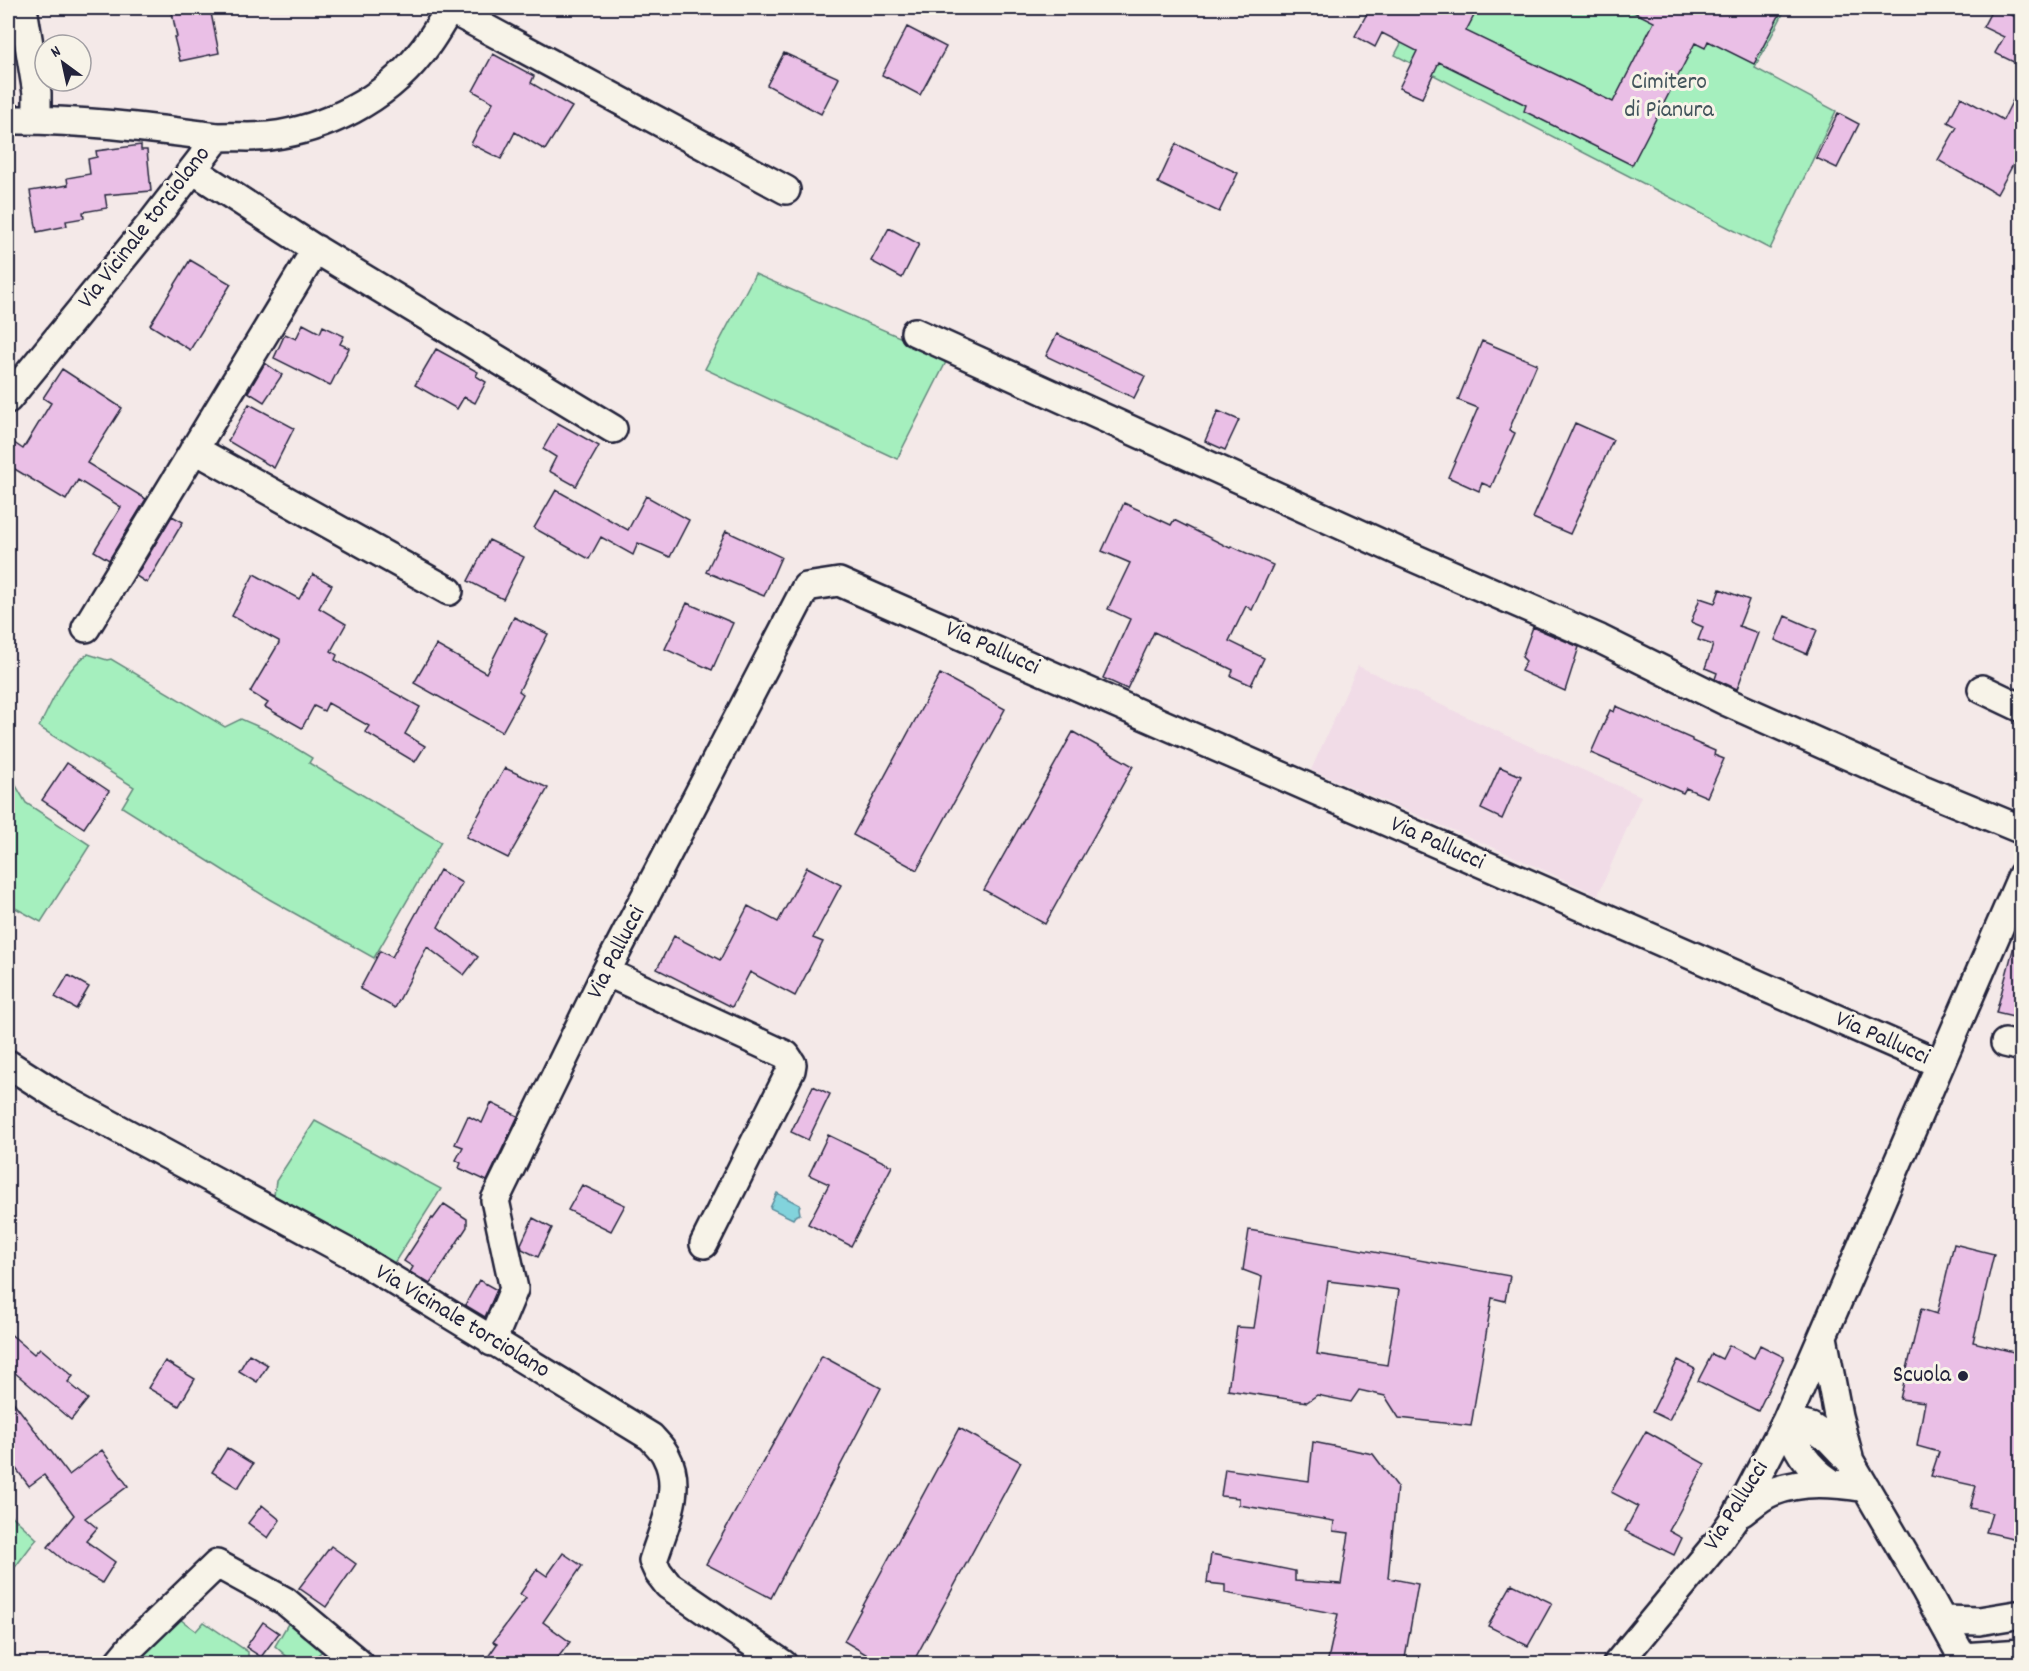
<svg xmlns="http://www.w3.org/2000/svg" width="2029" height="1671" viewBox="0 0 2029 1671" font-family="Dekko,sans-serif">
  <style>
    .built { fill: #f1dce7 }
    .green { fill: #a5efbe; stroke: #64887c; stroke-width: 1.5 }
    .water { fill: #82d3dc; stroke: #5c8c9c; stroke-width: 1.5 }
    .building { fill: #eabfe6; stroke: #22223b; stroke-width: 1.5; fill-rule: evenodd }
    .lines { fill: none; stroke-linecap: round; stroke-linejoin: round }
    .minor-casing { stroke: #22223b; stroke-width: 32 }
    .minor { stroke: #f7f3e8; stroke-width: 27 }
    .poi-dot { fill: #22223b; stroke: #f7f3e8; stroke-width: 2 }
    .labels { text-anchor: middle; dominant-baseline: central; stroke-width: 6; stroke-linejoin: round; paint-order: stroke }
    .park-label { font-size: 24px; fill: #43555c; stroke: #f7f3e8 }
    .street-label { font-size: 24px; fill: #22223b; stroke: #f7f3e8 }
    .poi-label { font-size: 24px; fill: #22223b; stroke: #f7f3e8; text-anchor: end }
  </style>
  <rect width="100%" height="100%" fill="#f4e9e8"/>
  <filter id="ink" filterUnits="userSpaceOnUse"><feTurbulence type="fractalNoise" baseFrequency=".0167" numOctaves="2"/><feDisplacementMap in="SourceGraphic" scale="12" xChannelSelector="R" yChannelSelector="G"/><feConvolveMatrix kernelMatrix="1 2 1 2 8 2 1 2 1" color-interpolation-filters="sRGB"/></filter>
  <g filter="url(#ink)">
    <path class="built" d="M 1358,666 L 1540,751 L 1641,796 L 1598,895 L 1497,849 L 1311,770 Z"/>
    <path class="green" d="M 1420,8 L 1786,8 L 1755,68 L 1836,111 L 1770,249 L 1395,55 Z
      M 755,274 L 948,358 L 897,459 L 705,369 Z
      M 88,654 L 107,660 L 111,659 L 225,727 L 241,719 L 266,730 L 312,758 L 309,763 L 441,842 L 374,958 L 269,899 L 122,807 L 134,787 L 39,727 C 52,703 64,669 88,654 Z
      M 8,772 L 26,803 L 90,845 L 41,922 L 8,904 Z
      M 315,1121 L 441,1189 L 391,1268 L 281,1211 L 274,1195 L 276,1181 Z
      M 8,1512 L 37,1539 C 26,1551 19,1564 8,1575 Z
      M 173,1614 L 196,1631 L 204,1622 L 248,1652 L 248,1656 L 260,1663 L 128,1664 Z
      M 292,1617 L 328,1647 L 307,1663 L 292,1664 L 293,1662 L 275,1646 Z"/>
    <path class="water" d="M 777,1193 L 800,1205 L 799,1208 L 800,1214 L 795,1216 L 793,1219 L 770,1208 Z"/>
    <path class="building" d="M 171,8 L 210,8 L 219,53 L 180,61 L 174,37 L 177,37 Z
      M 1370,8 L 1478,8 L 1466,31 L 1613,102 L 1654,22 L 1626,8 L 1783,8 L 1754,64 L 1708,41 L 1705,48 L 1695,43 L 1632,165 L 1524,111 L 1526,105 L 1439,62 L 1422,98 L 1399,88 L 1417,51 L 1382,33 L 1375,47 L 1355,36 Z
      M 1993,8 L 2014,16 L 2019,8 L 2022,8 L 2022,66 L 1995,53 L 2004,37 L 1983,27 Z
      M 907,27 L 946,47 L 920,95 L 882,75 Z
      M 784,53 L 839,78 L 821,114 L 767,85 Z
      M 493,54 L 534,76 L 531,83 L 572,107 L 545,150 L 515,132 L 501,159 L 471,144 L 493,102 L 473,91 Z
      M 2022,82 L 2022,148 L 1997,194 L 1938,160 L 1957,127 L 1948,122 L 1961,97 L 2003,120 Z
      M 1838,113 L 1859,124 L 1837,168 L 1816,158 Z
      M 1176,144 L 1238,173 L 1219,212 L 1158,183 Z
      M 141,145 L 141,150 L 147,150 L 151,191 L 105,195 L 107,208 L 83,212 L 84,218 L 66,221 L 67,226 L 37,232 L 30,191 L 68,185 L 67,178 L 90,174 L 88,159 L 97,157 L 96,151 Z
      M 889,228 L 919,244 L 902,278 L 871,261 Z
      M 190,260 L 231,284 L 190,350 L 150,325 Z
      M 303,324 L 320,333 L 323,326 L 344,336 L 340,344 L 349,348 L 330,386 L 274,358 L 285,334 L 296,339 Z
      M 1057,334 L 1145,376 L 1134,398 L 1046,356 Z
      M 1482,341 L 1537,364 L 1509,430 L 1515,433 L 1491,487 L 1482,483 L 1479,491 L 1448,477 L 1478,408 L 1458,400 Z
      M 436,349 L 478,372 L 476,376 L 486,382 L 475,403 L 464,397 L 457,409 L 415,385 Z
      M 265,363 L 282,375 L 264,402 L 248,392 Z
      M 62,369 L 122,408 L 87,463 L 146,499 L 109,560 L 94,551 L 121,507 L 78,480 L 66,500 L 8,465 L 8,439 L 23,449 L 51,403 L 43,398 Z
      M 249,404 L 294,428 L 274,468 L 228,441 Z
      M 1218,411 L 1239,420 L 1225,450 L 1205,441 Z
      M 558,423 L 599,446 L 576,486 L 549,471 L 556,457 L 543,449 Z
      M 1575,423 L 1613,440 L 1570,534 L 1533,518 Z
      M 556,490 L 628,530 L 646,496 L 689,520 L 670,557 L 638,543 L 633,555 L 601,537 L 589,559 L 534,528 Z
      M 1124,503 L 1171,525 L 1174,520 L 1230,548 L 1231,546 L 1273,565 L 1252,610 L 1246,606 L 1229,641 L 1264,658 L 1251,685 L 1231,676 L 1233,670 L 1154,632 L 1127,689 L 1103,678 L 1130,619 L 1108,609 L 1130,563 L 1102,551 Z
      M 172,516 L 183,522 L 147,583 L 136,576 Z
      M 726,531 L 781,557 L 764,596 L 706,572 Z
      M 489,540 L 524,557 L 503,599 L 468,581 Z
      M 254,574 L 299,599 L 313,574 L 332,585 L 319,608 L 346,624 L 331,651 L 337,655 L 335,660 L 420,707 L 405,734 L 425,746 L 415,762 L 365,732 L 369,726 L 328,703 L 324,711 L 314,706 L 302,728 L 265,707 L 268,703 L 250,692 L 279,643 L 279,641 L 232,616 Z
      M 1720,589 L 1749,600 L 1739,626 L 1758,633 L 1737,689 L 1715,679 L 1717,673 L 1705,668 L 1713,645 L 1698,640 L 1703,627 L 1691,622 L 1700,598 L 1715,603 Z
      M 687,603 L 733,623 L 712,670 L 665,649 Z
      M 1785,616 L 1817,630 L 1807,654 L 1775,640 Z
      M 514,617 L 548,634 L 519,691 L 523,694 L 502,732 L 414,683 L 436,645 L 486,673 Z
      M 1533,627 L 1579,647 L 1565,691 L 1521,671 L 1526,661 L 1522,657 Z
      M 940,674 L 1005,709 L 917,870 L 853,835 Z
      M 1616,706 L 1692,739 L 1692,741 L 1715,751 L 1714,755 L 1724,759 L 1707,797 L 1686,788 L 1683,793 L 1591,753 L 1610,710 L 1614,712 Z
      M 1073,732 L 1133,766 L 1045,924 L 984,890 Z
      M 67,763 L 109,791 L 84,828 L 42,800 Z
      M 1500,767 L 1521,776 L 1502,819 L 1481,809 Z
      M 505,768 L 548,788 L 508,858 L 466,837 Z
      M 807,867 L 841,885 L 813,938 L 823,942 L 795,996 L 750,972 L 732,1007 L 657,969 L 674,936 L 720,960 L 748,906 L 778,922 Z
      M 440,870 L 462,883 L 438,927 L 478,957 L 464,975 L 427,947 L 395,1008 L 360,989 L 380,951 L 392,957 Z
      M 2015,942 L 2022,943 L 2022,1019 L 1996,1013 Z
      M 68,975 L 89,987 L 76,1009 L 55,997 Z
      M 813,1086 L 830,1094 L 808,1140 L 791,1132 Z
      M 491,1103 L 518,1116 L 487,1181 L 459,1168 L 461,1163 L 456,1160 L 463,1147 L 455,1144 L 468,1116 L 482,1123 Z
      M 828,1135 L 892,1166 L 851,1246 L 808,1224 L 829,1184 L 809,1175 Z
      M 582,1185 L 625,1205 L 611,1231 L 568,1210 Z
      M 444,1204 L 467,1219 L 467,1227 L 430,1284 L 410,1272 L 413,1267 L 404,1261 L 432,1218 L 433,1219 Z
      M 533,1218 L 552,1228 L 538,1257 L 522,1249 L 521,1244 Z
      M 1249,1230 L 1510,1276 L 1505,1301 L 1492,1298 L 1471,1426 L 1399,1418 L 1385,1396 L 1359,1390 L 1351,1402 L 1317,1395 L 1307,1402 L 1228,1390 L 1237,1327 L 1254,1328 L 1262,1277 L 1243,1270 ZM 1328,1281 L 1399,1290 L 1387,1365 L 1317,1354 Z
      M 1954,1244 L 1994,1254 L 1973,1342 L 2022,1354 L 2022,1540 L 1986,1532 L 1992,1513 L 1970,1508 L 1976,1486 L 1931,1476 L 1939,1452 L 1917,1446 L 1925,1402 L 1900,1399 L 1921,1309 L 1937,1314 Z
      M 479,1280 L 497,1290 L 485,1317 L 465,1305 Z
      M 8,1332 L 34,1354 L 40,1348 L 73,1376 L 68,1382 L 88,1399 L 71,1420 L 8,1367 Z
      M 1729,1345 L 1754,1358 L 1760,1345 L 1784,1357 L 1758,1411 L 1698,1381 L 1712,1354 L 1722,1359 Z
      M 249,1354 L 268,1365 L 257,1382 L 239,1371 Z
      M 822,1356 L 881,1388 L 771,1598 L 706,1564 Z
      M 1678,1360 L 1695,1369 L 1669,1420 L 1652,1412 Z
      M 165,1361 L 195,1379 L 179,1406 L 148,1388 Z
      M 8,1395 L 69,1475 L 102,1450 L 128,1486 L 85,1518 L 97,1528 L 86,1541 L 115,1562 L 102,1583 L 67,1563 L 48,1547 L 74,1515 L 44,1475 L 29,1486 L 8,1458 Z
      M 959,1428 L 1021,1462 L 912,1664 L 882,1664 L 844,1641 Z
      M 1646,1431 L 1705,1464 L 1669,1531 L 1682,1538 L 1674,1555 L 1625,1531 L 1638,1506 L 1611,1492 Z
      M 1313,1442 L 1373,1454 L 1397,1486 L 1388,1578 L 1418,1584 L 1404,1664 L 1327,1664 L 1338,1614 L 1225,1593 L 1225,1585 L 1207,1583 L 1211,1554 L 1295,1571 L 1295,1581 L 1341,1584 L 1349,1533 L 1333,1531 L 1334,1521 L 1239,1505 L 1239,1498 L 1221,1496 L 1225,1469 L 1309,1481 Z
      M 227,1448 L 253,1464 L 238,1488 L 212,1472 Z
      M 262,1505 L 280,1520 L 268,1538 L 248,1523 Z
      M 331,1546 L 356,1564 L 326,1607 L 299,1588 Z
      M 563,1553 L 582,1566 L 543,1622 L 570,1642 L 553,1664 L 483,1664 L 497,1644 L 493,1642 L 526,1598 L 520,1594 L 537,1569 L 547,1576 Z
      M 1512,1584 L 1552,1603 L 1528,1646 L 1488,1626 Z
      M 263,1622 L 279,1633 L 261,1657 L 246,1647 Z"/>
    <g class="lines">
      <defs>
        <path id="minor" d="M 23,8 L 37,93 L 37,120
          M 450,9 L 786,190
          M 8,120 C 78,119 148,128 218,137
          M 193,170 L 312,247 L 613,429
          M 915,332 L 1398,551 L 1600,639 L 1727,702 L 1925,790 L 2022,830
          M 8,399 L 153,221 L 218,137 C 234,136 252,138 269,136 C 326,129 384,100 420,54 C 432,40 441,23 450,8
          M 194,449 L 449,591
          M 86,628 L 316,249
          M 1982,689 L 2022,708
          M 606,972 L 786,1055 L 792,1064 L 791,1070 L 704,1244
          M 2005,1043 L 2022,1047
          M 8,1064 L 58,1096 L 349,1253 L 651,1437 C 656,1443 663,1449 666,1456 C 684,1489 663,1528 653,1561 L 658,1572 L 668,1585 L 783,1664
          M 1823,1337 L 1838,1416 L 1849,1457
          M 492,1342 L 514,1289 L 495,1200 L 606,972 L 806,587 L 839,582 L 1940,1064
          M 1786,1421 L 1811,1427 L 1829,1439 L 1850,1461 L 1926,1591 L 1966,1664
          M 1786,1421 C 1797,1449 1805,1465 1830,1482
          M 1741,1513 C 1751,1506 1761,1496 1772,1492 C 1803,1480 1834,1483 1866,1488
          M 1943,1620 L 1979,1621 L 2022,1614
          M 1962,1657 L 2022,1653
          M 117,1664 L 132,1646 L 217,1564 L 285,1601 L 360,1664
          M 1617,1664 L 1718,1542 L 1737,1515 L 1786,1421 L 2022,875"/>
      </defs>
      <use href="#minor" class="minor-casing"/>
      <use href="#minor" class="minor"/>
    </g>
  </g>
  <circle class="poi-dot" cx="1963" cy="1376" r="6"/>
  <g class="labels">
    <g class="park-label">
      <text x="1669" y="83">Cimitero<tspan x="1669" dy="28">di Pianura</tspan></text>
    </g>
    <g class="street-label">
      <text transform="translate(145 228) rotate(-52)">Via Vicinale torciolano</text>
      <text transform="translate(992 649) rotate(24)">Via Pallucci</text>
      <text transform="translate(1437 844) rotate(24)">Via Pallucci</text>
      <text transform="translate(617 953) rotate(-63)">Via Pallucci</text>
      <text transform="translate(1882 1039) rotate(24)">Via Pallucci</text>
      <text transform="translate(462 1322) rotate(31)">Via Vicinale torciolano</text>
      <text transform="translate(1737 1506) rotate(-58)">Via Pallucci</text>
    </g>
    <g class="poi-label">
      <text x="1951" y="1376">Scuola</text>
    </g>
  </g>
  <rect width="2029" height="1671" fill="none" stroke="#f7f3e8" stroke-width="30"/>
  <rect x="15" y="15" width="1999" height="1641" fill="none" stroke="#22223b" stroke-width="2" filter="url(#ink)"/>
  <g transform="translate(63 63) rotate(327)"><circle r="28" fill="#f7f3e8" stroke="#a29fa3" stroke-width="1.5"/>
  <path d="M0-4.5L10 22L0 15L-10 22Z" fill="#22223b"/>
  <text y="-9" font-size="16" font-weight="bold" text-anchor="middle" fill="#22223b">N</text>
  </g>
</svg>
